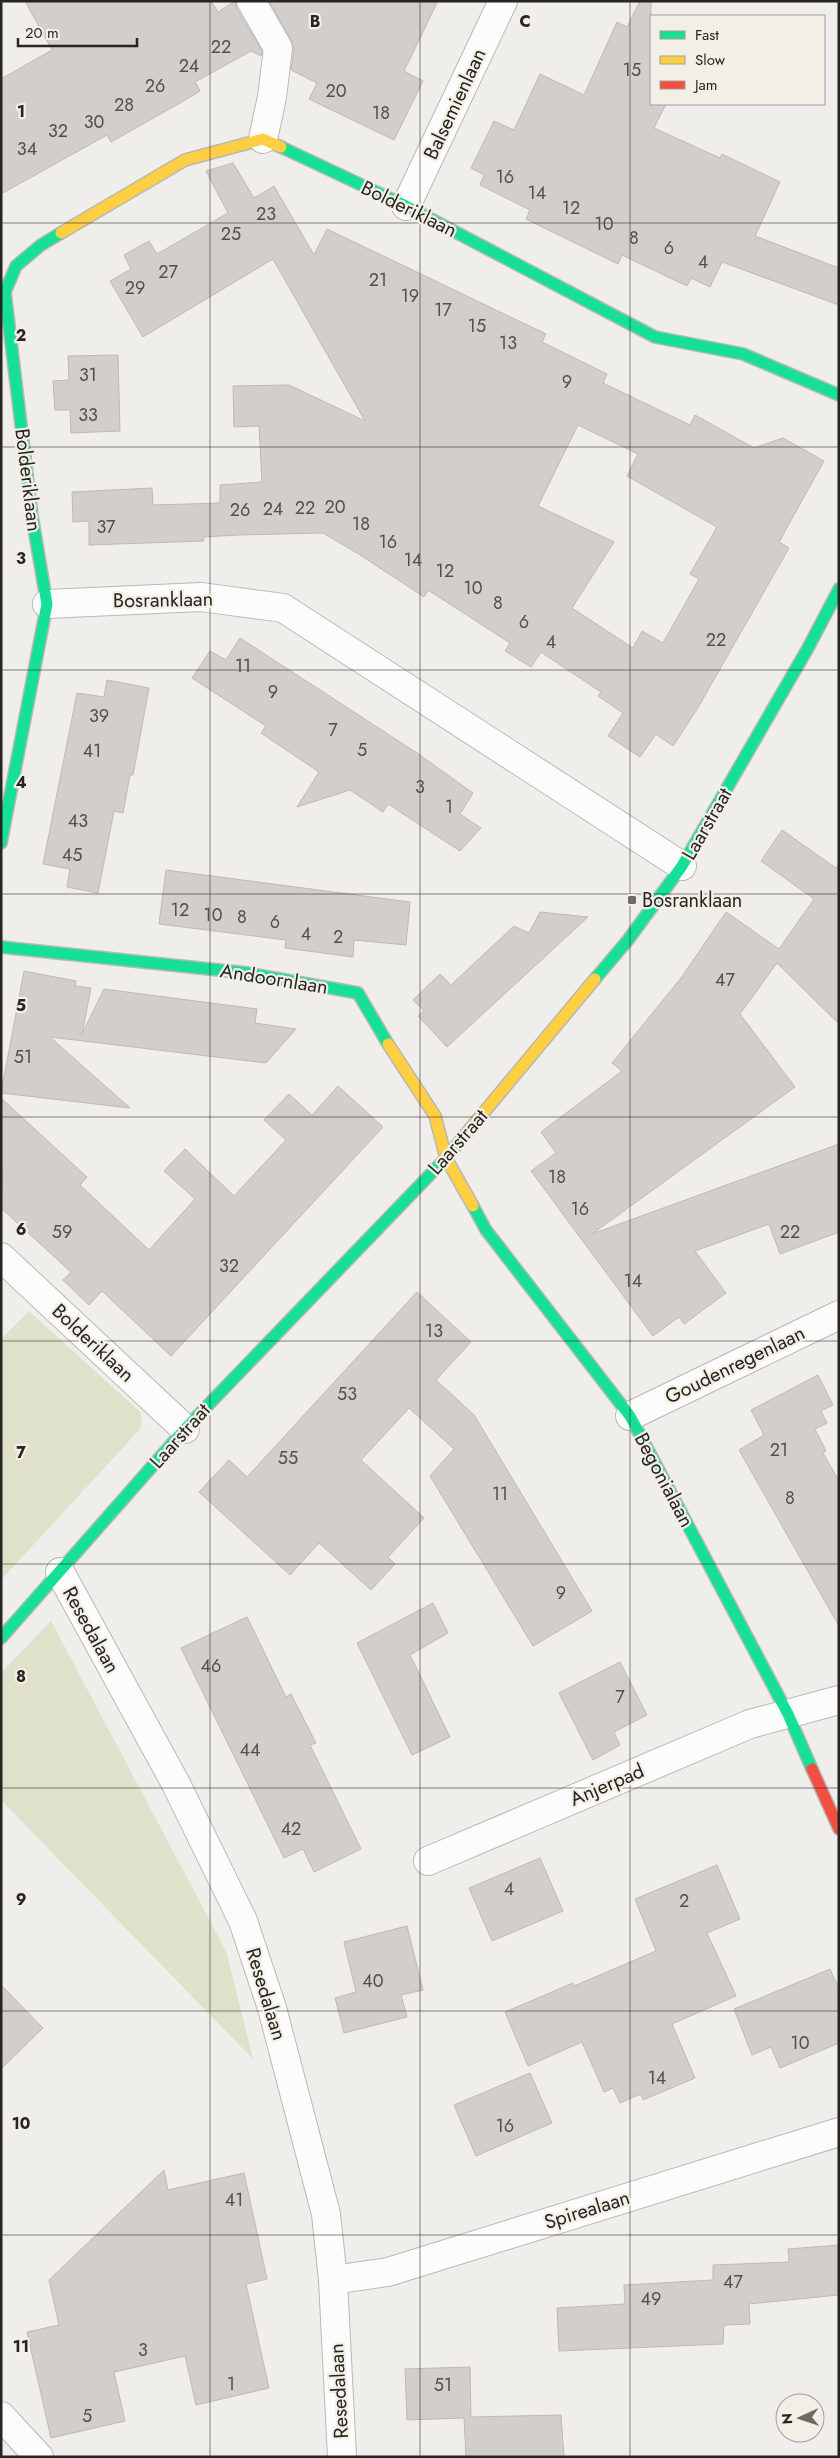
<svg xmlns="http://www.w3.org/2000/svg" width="840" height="2458" viewBox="0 0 840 2458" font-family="Jost,sans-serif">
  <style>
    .green { fill: #e0e1ca }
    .building { fill: #d1cecb; stroke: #bcb9b7; fill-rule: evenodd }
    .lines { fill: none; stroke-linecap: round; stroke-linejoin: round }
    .street-casing { stroke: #bab8b5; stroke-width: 30 }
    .fast-casing { stroke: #bab8b5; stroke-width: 14 }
    .slow-casing { stroke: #bab8b5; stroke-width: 14 }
    .jam-casing { stroke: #bab8b5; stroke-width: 14 }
    .street { stroke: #fdfcfc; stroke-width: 28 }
    .fast { stroke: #16e098; stroke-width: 11 }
    .slow { stroke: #ffcf43; stroke-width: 11 }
    .jam { stroke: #f24e42; stroke-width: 11 }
    .grid { fill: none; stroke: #272522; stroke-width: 1; stroke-opacity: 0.55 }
    .poi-dot { fill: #6d6b68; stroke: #f4efe6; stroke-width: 2 }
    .labels { text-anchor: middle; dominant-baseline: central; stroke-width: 4.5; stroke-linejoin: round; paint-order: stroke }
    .number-label { font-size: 18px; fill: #524f4c }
    .street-label { font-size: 20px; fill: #272522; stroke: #f4efe6 }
    .poi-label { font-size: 20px; fill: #272522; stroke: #f4efe6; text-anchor: start }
    .grid-label { font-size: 16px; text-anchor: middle; font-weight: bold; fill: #272522; stroke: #f4efe6; stroke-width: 4.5; stroke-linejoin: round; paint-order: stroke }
  </style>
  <rect width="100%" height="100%" fill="#f0eeea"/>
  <path class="green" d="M 29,1311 L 140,1412 L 142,1418 L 141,1428 L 1,1580 L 1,1339 Z
    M 51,1621 L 226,1951 L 253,2059 L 1,1800 L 1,1673 Z"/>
  <path class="building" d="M 25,1 L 211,1 L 218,12 L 235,1 L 237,9 L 262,51 L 261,56 L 251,51 L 195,82 L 200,91 L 187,99 L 111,142 L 107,135 L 1,194 L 1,79 L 52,50 Z
    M 269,1 L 438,1 L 404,71 L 423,81 L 394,140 L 309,99 L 317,83 L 291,70 L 294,50 L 292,41 Z
    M 640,1 L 651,1 L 651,104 L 666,104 L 654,128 L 720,158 L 722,154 L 780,182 L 755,236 L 839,268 L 839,305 L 722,262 L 710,287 L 691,278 L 687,286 L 622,255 L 618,264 L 526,219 L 530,210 L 480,185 L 484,175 L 471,168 L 494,121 L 514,130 L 540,74 L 584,95 L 617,22 L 627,27 Z
    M 233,163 L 254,198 L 274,186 L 314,255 L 327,229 L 546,334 L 542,342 L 607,374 L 603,383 L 690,425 L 695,415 L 754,448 L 783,438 L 824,461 L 779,542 L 789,548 L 696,711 L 673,746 L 656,734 L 640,757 L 608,736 L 623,713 L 598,696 L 601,692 L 541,652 L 531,667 L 505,651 L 510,643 L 428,590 L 424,597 L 357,553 L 323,533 L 239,535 L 203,537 L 204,541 L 89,545 L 89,521 L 73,522 L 72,492 L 152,488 L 153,505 L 220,503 L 220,485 L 262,482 L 259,426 L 234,427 L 233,386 L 289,385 L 365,421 L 273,259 L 143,337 L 110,281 L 131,269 L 124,255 L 149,241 L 157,254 L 228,213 L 206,171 ZM 578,425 L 638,454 L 627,476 L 717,527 L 690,574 L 699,579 L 663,643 L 642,631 L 633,648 L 572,608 L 614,542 L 538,506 Z
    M 118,355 L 120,431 L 71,433 L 70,410 L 55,410 L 53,381 L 69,380 L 68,356 Z
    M 240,638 L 417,753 L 473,793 L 460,814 L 481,828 L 460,851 L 388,804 L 383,812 L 350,790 L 297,807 L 319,772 L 261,733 L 266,726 L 192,678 L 210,651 L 226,660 Z
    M 107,680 L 149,688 L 133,775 L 130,775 L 123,813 L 114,811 L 98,893 L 67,887 L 70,869 L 43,864 L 77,693 L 104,697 Z
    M 782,830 L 836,868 L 839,864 L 839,1024 L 777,963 L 740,1014 L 795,1087 L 592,1234 L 839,1144 L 839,1232 L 780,1254 L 769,1224 L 695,1251 L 726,1293 L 684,1324 L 679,1317 L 653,1336 L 531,1171 L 556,1153 L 541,1132 L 622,1071 L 612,1063 L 681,978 L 726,912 L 779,949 L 814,899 L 761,861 Z
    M 166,870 L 410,902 L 406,945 L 354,940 L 353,957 L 285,948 L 286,940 L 159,924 Z
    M 540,912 L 588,917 L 447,1047 L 418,1016 L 424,1011 L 413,1000 L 440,974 L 451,985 L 514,926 L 529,933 Z
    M 24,971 L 76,981 L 75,986 L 91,988 L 82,1034 L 104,989 L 257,1009 L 255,1023 L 296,1029 L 266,1063 L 50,1037 L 130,1108 L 1,1093 Z
    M 338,1086 L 383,1127 L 171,1356 L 102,1291 L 89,1305 L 63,1280 L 71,1272 L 1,1208 L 3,1171 L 1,1169 L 1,1098 L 87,1177 L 80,1185 L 149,1250 L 195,1199 L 164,1171 L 185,1149 L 234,1196 L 286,1140 L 264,1120 L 289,1094 L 312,1115 Z
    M 417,1292 L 471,1342 L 436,1380 L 474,1415 L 592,1611 L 533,1646 L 430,1476 L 454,1449 L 409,1408 L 361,1460 L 424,1518 L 388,1557 L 395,1564 L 371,1590 L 319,1543 L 290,1575 L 199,1492 L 229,1460 L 247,1477 Z
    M 818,1375 L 833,1405 L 821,1411 L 827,1423 L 815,1429 L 826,1451 L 823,1453 L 839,1481 L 839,1626 L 739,1450 L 764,1435 L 751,1410 Z
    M 433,1603 L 448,1633 L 410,1655 L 450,1737 L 412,1755 L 357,1643 Z
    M 247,1617 L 286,1697 L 291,1694 L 316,1743 L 310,1745 L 361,1849 L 314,1872 L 303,1849 L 284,1858 L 181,1648 Z
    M 620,1662 L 647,1715 L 614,1732 L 620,1745 L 593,1760 L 559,1693 Z
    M 540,1858 L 563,1911 L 492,1941 L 469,1888 Z
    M 717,1865 L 740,1919 L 707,1933 L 736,1996 L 672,2024 L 695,2078 L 643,2100 L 641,2094 L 620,2103 L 613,2088 L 604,2092 L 582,2042 L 528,2066 L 505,2012 L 573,1983 L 574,1986 L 656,1951 L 635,1899 Z
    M 407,1926 L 423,1990 L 401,1995 L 407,2017 L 344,2033 L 335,1998 L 356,1992 L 344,1942 Z
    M 830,1969 L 839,1989 L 839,2043 L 780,2068 L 771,2047 L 752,2055 L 734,2009 Z
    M 1,1985 L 43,2028 L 1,2069 Z
    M 530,2073 L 552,2123 L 476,2156 L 454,2105 Z
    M 164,2170 L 168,2190 L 244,2173 L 267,2279 L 246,2284 L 269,2388 L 196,2405 L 185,2356 L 114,2372 L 125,2421 L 51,2438 L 27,2332 L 59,2325 L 49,2280 Z
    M 839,2245 L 839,2295 L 749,2304 L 750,2324 L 724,2325 L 723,2344 L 559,2351 L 557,2308 L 625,2304 L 624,2285 L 713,2280 L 713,2265 L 789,2262 L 788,2249 Z
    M 470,2367 L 471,2417 L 561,2415 L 564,2457 L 466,2457 L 464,2418 L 407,2420 L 405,2369 Z"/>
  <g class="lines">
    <defs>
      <path id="street" d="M 251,1 L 278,48 L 272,97 L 263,139
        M 406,206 L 503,1
        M 47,604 L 201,597 L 283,608 L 682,866
        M 1,1257 L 185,1429
        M 630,1416 L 839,1315
        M 60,1572 L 176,1784 L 243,1921 L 272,2008 L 326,2214 L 333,2280 L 342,2457
        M 428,1861 L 750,1724 L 839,1700
        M 333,2280 L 388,2272 L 839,2132
        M 1,2416 L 39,2457"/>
      <path id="fast" d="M 281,147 L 406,206 L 655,337 L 743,354 L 839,395
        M 1,843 L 47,604 L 32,516 L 5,292 L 16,266 L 41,245 L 61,233
        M 1,947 L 247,973 L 358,993 L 388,1044
        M 595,979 L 628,940 L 682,866 L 808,648 L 839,589
        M 473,1206 L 486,1230 L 630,1416 L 788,1714 L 812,1769
        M 1,1638 L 185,1429 L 446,1158 L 470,1129"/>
      <path id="slow" d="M 61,233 L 185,160 L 263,139 L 281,147
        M 388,1044 L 435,1116 L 446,1158 L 473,1206
        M 470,1129 L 595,979"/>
      <path id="jam" d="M 812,1769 L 839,1829"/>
    </defs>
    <use href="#street" class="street-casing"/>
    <use href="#fast" class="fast-casing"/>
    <use href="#slow" class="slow-casing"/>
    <use href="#jam" class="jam-casing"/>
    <use href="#street" class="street"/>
    <use href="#fast" class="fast"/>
    <use href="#slow" class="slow"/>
    <use href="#jam" class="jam"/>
  </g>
  <path class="grid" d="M 210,1 L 210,2457M 420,1 L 420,2457M 630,1 L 630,2457M 1,223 L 839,223M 1,447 L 839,447M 1,670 L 839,670M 1,894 L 839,894M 1,1117 L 839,1117M 1,1341 L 839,1341M 1,1564 L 839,1564M 1,1788 L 839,1788M 1,2011 L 839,2011M 1,2235 L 839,2235"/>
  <rect class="poi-dot" x="627" y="895" width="10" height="10" rx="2.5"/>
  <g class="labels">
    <g class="number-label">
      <text x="221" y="47">22</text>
      <text x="189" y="66">24</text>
      <text x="632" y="70">15</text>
      <text x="155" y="86">26</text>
      <text x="336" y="91">20</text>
      <text x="124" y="105">28</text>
      <text x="381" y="113">18</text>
      <text x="94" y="122">30</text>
      <text x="58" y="131">32</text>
      <text x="27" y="149">34</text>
      <text x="505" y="177">16</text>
      <text x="537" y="193">14</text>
      <text x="571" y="208">12</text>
      <text x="266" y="214">23</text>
      <text x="604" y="224">10</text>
      <text x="231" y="234">25</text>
      <text x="634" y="238">8</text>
      <text x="669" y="248">6</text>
      <text x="703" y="262">4</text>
      <text x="168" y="272">27</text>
      <text x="378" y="280">21</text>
      <text x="135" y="288">29</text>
      <text x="410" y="296">19</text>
      <text x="443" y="310">17</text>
      <text x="477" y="326">15</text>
      <text x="508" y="343">13</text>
      <text x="88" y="375">31</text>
      <text x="567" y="382">9</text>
      <text x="88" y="415">33</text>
      <text x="335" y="507">20</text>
      <text x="305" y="508">22</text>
      <text x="273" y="509">24</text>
      <text x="240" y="510">26</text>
      <text x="361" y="524">18</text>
      <text x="106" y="527">37</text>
      <text x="388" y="542">16</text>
      <text x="413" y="560">14</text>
      <text x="445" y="571">12</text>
      <text x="473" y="588">10</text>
      <text x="498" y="603">8</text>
      <text x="524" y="622">6</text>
      <text x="716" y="640">22</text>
      <text x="551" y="642">4</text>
      <text x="243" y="666">11</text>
      <text x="273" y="692">9</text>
      <text x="99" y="716">39</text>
      <text x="333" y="730">7</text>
      <text x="362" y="750">5</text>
      <text x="92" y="751">41</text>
      <text x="420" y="787">3</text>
      <text x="449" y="807">1</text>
      <text x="78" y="821">43</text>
      <text x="72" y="855">45</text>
      <text x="180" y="910">12</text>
      <text x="213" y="915">10</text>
      <text x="242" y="917">8</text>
      <text x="275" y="922">6</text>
      <text x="306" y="934">4</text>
      <text x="338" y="937">2</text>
      <text x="725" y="980">47</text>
      <text x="23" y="1057">51</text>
      <text x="557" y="1177">18</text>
      <text x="580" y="1209">16</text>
      <text x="62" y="1232">59</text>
      <text x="790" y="1232">22</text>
      <text x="229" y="1266">32</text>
      <text x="633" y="1281">14</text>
      <text x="434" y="1331">13</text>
      <text x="347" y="1394">53</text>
      <text x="779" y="1450">21</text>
      <text x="288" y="1458">55</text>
      <text x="500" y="1494">11</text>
      <text x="790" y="1498">8</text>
      <text x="561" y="1593">9</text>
      <text x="211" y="1666">46</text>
      <text x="620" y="1697">7</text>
      <text x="250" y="1750">44</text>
      <text x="291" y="1829">42</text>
      <text x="509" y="1889">4</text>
      <text x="684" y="1901">2</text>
      <text x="373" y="1981">40</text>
      <text x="800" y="2043">10</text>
      <text x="657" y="2078">14</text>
      <text x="505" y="2126">16</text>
      <text x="234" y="2200">41</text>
      <text x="733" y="2282">47</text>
      <text x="651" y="2299">49</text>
      <text x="143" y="2350">3</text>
      <text x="231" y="2384">1</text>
      <text x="443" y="2385">51</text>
      <text x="87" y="2416">5</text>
    </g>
    <g class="street-label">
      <text transform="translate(455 104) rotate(-65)">Balsemienlaan</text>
      <text transform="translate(409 209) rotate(26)">Bolderiklaan</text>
      <text transform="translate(28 480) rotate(83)">Bolderiklaan</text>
      <text transform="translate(163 600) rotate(-1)">Bosranklaan</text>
      <text transform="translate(707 824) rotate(-60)">Laarstraat</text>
      <text transform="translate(274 979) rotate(9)">Andoornlaan</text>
      <text transform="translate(458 1142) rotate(-49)">Laarstraat</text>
      <text transform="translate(93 1343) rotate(43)">Bolderiklaan</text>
      <text transform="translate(735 1365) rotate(-26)">Goudenregenlaan</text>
      <text transform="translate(180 1436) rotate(-48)">Laarstraat</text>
      <text transform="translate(664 1480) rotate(62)">Begonialaan</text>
      <text transform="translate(91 1630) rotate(61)">Resedalaan</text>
      <text transform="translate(607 1785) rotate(-23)">Anjerpad</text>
      <text transform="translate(266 1994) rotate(73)">Resedalaan</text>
      <text transform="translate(587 2210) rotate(-17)">Spirealaan</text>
      <text transform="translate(339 2391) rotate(-93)">Resedalaan</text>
    </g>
    <g class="poi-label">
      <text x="642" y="900">Bosranklaan</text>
    </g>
  </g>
  <g class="grid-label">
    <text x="315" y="27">B</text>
    <text x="525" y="27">C</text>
    <text x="21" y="117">1</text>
    <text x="21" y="341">2</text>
    <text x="21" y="564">3</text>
    <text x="21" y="788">4</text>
    <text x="21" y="1011">5</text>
    <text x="21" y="1235">6</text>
    <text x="21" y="1458">7</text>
    <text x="21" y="1682">8</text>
    <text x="21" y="1905">9</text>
    <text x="21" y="2129">10</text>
    <text x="21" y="2352">11</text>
  </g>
  <rect width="840" height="2458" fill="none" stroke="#272522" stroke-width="5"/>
  <rect x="650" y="15" width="175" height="90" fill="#f4efe6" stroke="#a29e98"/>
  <rect x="660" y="31" width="25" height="8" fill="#16e098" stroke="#a29e98"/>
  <text x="695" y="40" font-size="15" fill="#272522">Fast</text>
  <rect x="660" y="56" width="25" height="8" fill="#ffcf43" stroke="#a29e98"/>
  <text x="695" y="65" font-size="15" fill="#272522">Slow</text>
  <rect x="660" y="81" width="25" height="8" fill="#f24e42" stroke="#a29e98"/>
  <text x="695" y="90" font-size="15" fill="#272522">Jam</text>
  <g transform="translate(800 2418) rotate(267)"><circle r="24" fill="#f4efe6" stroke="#a29e98"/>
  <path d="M0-4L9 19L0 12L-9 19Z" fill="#6d6b68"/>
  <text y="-8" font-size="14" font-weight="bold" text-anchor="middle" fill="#272522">N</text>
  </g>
  <path d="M18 38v8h119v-8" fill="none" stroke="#272522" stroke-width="2.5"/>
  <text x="25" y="38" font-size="15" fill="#272522" stroke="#f4efe6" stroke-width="4" paint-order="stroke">20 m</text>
</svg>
